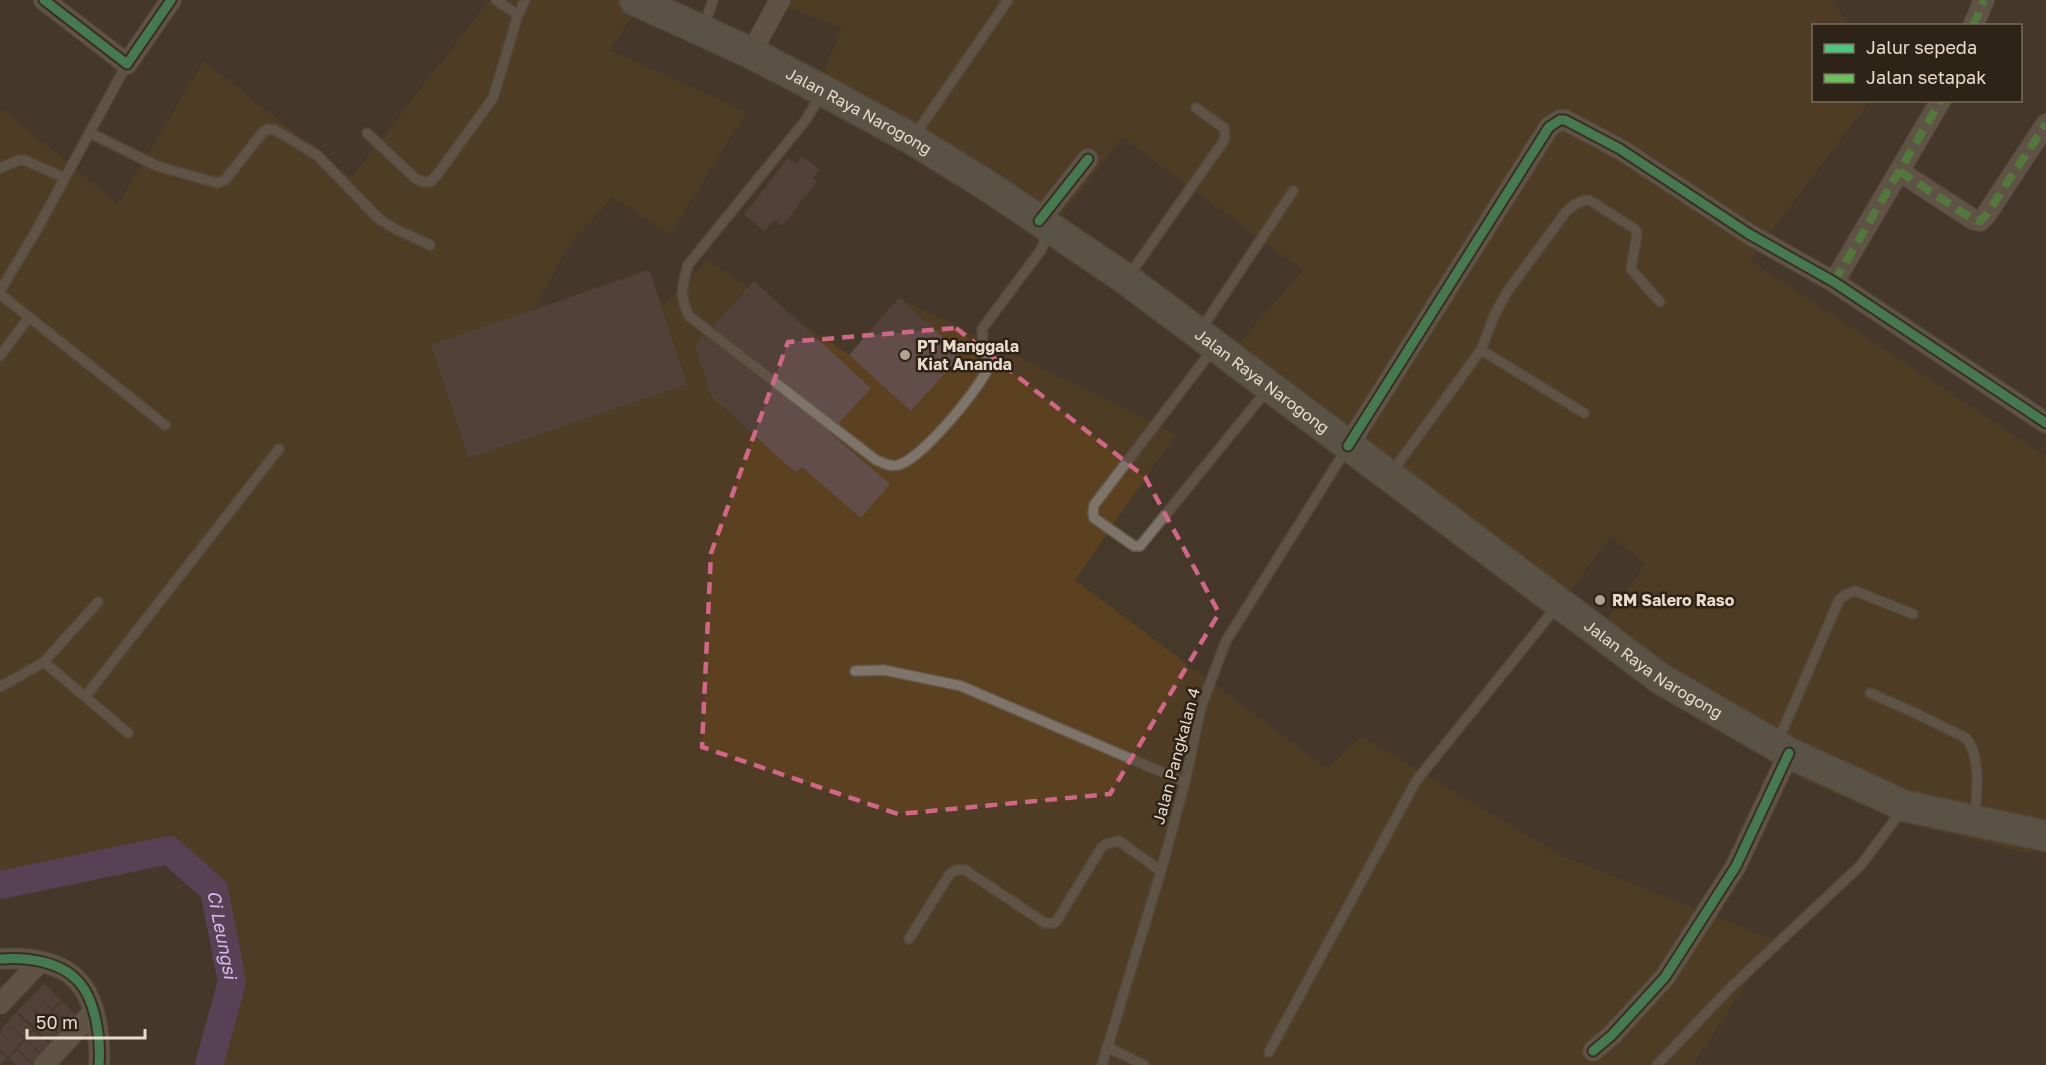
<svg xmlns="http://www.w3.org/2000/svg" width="2046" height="1065" viewBox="0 0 2046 1065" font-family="'Golos Text',sans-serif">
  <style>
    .built { fill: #5b4120 }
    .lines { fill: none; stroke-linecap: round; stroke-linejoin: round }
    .river { stroke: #724c8b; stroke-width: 28 }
    .building { fill: #634d4a }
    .lane-casing { stroke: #63584b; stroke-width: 12 }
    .street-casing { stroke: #63584b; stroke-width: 22 }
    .primary-casing { stroke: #63584b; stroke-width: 33 }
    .lane { stroke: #7e7469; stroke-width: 9 }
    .street { stroke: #7e7469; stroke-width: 20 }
    .primary { stroke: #727167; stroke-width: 30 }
    .quiet { stroke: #66c356; stroke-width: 8; stroke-dasharray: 15 8; stroke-linecap: butt }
    .cycleway-casing { stroke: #2e2317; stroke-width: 13 }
    .cycleway { stroke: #46c982; stroke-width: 9 }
    .marked { fill: none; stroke: #d26688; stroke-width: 4.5; stroke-dasharray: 12 8; stroke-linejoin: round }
    .poi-dot { fill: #b0a293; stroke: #2e2317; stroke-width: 2 }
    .labels { text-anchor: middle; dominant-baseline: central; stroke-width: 5; stroke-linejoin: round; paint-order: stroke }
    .street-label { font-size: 16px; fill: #e9dbcb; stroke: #2e2317 }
    .poi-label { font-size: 16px; font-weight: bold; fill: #e9dbcb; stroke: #2e2317; text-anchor: start }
    .water-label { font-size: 18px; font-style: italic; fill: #d8b7f2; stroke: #2e2317 }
  </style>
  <rect width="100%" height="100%" fill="#45392a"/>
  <path class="built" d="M 490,0 L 645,0 L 609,50 L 746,112 L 670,234 L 613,197 L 572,241 L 533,309 L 574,349 L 630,338 L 707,260 L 849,355 L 899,298 L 1176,434 L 1075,580 L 1327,769 L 1362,737 L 1562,856 L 1774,940 L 1693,1065 L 209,1065 L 232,982 L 214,890 L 170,850 L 0,885 L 0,108 L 118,204 L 204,61 L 351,178 Z
    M 770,0 L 1830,0 L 1850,25 L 1814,26 L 1814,100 L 1870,101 L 1749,260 L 2046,457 L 2046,824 L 2031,854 L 1904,823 L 1808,782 L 1726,731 L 1596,635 L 1645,564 L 1610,536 L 1561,604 L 1223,362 L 1303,270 L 1122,137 L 1050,231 L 813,97 L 842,28 Z"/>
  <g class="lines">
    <path class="river" id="s1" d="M 0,885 L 169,850 L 214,890 L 232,982 L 209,1065"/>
  </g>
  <path class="building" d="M 802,156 L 820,170 L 813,178 L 817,181 L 782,226 L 774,219 L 765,231 L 744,215 L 788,158 L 796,164 Z
    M 649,270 L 687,384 L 469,458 L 431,345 Z
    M 754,281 L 871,388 L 830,433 L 890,484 L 861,518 L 802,467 L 795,472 L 711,396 L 695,346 Z
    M 899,298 L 962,354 L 911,411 L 849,355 Z
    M 44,984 L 61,1000 L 53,1009 L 35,993 Z
    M 35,993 L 52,1010 L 44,1018 L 26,1002 Z
    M 26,1002 L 43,1019 L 35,1027 L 17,1011 Z
    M 62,1002 L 79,1018 L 71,1027 L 54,1010 Z
    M 53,1011 L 70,1027 L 62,1036 L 45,1019 Z
    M 16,1013 L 33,1029 L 25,1038 L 8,1022 Z
    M 44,1020 L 61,1037 L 53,1045 L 36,1029 Z
    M 7,1022 L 24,1039 L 16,1048 L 0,1032 Z
    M 34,1031 L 52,1047 L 44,1056 L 26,1039 Z
    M 0,1033 L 16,1048 L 8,1057 L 0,1050 Z
    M 26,1040 L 43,1057 L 35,1065 L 18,1049 Z
    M 17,1050 L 33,1065 L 16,1065 L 9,1058 Z
    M 0,1052 L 7,1058 L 0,1065 Z"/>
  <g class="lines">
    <defs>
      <path id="lane" d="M 496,0 L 518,15
        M 704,26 L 713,0
        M 821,95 L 805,121 L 688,265 C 682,287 679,295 689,316 L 876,460 C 883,463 890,467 898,465 C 920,461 983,385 990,364 L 983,343 L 982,329 L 1041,250 L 1048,233
        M 90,133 L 157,166 L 217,183 L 225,180 L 263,132 L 268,129 L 275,130 L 317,155 L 378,218 L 395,229 L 430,245
        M 367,133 L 416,179 L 423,182 L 430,182 L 437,175 L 493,98 L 518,15 L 525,0
        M 914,136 L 1008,0
        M 0,168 L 19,160 L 24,160 L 65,178
        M 1128,277 L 1223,142 L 1225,137 L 1224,128 L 1196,108
        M 0,291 L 36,231 L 127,64
        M 0,294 L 165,425
        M 1200,331 L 1293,191
        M 1213,349 L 1094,505 L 1093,513 L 1094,518 L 1134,546 L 1140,546 L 1268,389
        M 1481,350 L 1494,316 L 1507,292 L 1565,213 C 1573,205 1578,201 1589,200 L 1635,229 L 1637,234 L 1631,269 L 1660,302
        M 0,356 L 29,317
        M 1392,472 L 1481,350 L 1584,413
        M 44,662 L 128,733
        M 855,671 L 884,670 L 961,686 L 1185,782
        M 0,687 L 44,662 L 98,602
        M 1870,693 L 1913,712 L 1966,738 C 1981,756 1977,793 1975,816
        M 85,697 L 279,449
        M 1778,741 L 1839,600 L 1846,594 L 1855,591 L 1913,614
        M 909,939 L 949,875 C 954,870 958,869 965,870 L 1045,923 L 1054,923 L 1058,919 L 1101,848 L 1106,844 L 1119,841 L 1161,871
        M 1107,1047 L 1144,1065
        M 1269,1052 L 1416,781 L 1557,606
        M 1102,1065 L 1161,871 L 1185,782 L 1201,707 L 1226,641 L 1347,448
        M 1657,1065 L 1729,989 L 1861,865 L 1902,810"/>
      <path id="street" d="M 44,0 L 127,64 L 171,0
        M 1973,26 L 1984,0
        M 751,53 L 780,0
        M 1899,171 L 1974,220 L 1980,221 L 1986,215 L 2046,124
        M 1039,221 L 1088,159
        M 1834,282 L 1941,100
        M 1348,446 L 1549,127 L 1560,120 L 1565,120 L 1620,149 L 1749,234 L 1834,282 L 2046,423
        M 0,959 C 26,957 60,961 78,981 C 96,1000 101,1040 99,1065
        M 0,1004 L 40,962
        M 1593,1051 L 1612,1035 L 1665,977 L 1736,866 L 1789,753
        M 44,1065 L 94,1011"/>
      <g id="primary">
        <path id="s2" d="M 635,0 L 751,53 L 824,91 L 912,139 L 988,186 L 1126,279 L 1661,679 L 1789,753 L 1905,806 L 2046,836"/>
      </g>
    </defs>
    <use href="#lane" class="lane-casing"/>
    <use href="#street" class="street-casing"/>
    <use href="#primary" class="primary-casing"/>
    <use href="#lane" class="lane"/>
    <use href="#street" class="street"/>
    <use href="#primary" class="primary"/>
    <path class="quiet" d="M 1973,26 L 1984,0
      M 1899,171 L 1974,220 L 1980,221 L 1986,215 L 2046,124
      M 1834,282 L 1941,100"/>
    <defs>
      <path id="cycleway" d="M 44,0 L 127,64 L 171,0
        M 1039,221 L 1088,159
        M 1348,446 L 1549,127 L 1560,120 L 1565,120 L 1620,149 L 1749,234 L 1834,282 L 2046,423
        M 0,959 C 26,957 60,961 78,981 C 96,1000 101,1040 99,1065
        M 1593,1051 L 1612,1035 L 1665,977 L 1736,866 L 1789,753"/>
    </defs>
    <use href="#cycleway" class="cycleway-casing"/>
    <use href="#cycleway" class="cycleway"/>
  </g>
  <path d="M0 0H2046V1065H0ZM 956,328 L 1145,477 L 1219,613 L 1110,794 L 898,814 L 702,747 L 711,553 L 788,342 Z" fill="#45392a" fill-opacity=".55" fill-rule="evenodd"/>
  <path class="marked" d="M 956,328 L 1145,477 L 1219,613 L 1110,794 L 898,814 L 702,747 L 711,553 L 788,342 Z"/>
  <g class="poi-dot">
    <circle cx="905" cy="355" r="6"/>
    <circle cx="1600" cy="600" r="6"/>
  </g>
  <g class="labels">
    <g class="street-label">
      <text stroke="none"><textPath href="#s2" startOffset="250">Jalan Raya Narogong</textPath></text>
      <text stroke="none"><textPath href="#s2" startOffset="736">Jalan Raya Narogong</textPath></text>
      <text stroke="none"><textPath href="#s2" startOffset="1222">Jalan Raya Narogong</textPath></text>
      <text transform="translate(1176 756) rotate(-75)">Jalan Pangkalan 4</text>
    </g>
    <g class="poi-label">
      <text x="917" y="346">PT Manggala<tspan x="917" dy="18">Kiat Ananda</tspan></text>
      <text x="1612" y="600">RM Salero Raso</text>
    </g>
    <g class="water-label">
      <text stroke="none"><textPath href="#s1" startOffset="278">Ci Leungsi</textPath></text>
    </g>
  </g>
  <rect x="1812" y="24" width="210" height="78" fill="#2e2317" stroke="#796d5f" stroke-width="1.5"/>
  <rect x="1824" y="44" width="30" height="9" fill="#46c982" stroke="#796d5f" stroke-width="1.5"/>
  <text x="1866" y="54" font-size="18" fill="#e9dbcb">Jalur sepeda</text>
  <rect x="1824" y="74" width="30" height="9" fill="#66c356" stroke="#796d5f" stroke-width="1.5"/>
  <text x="1866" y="84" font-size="18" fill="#e9dbcb">Jalan setapak</text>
  <path d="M27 1029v9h118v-9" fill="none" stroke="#e9dbcb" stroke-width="3"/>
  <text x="36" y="1029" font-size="18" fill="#e9dbcb" stroke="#2e2317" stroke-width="4.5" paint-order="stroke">50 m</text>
</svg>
